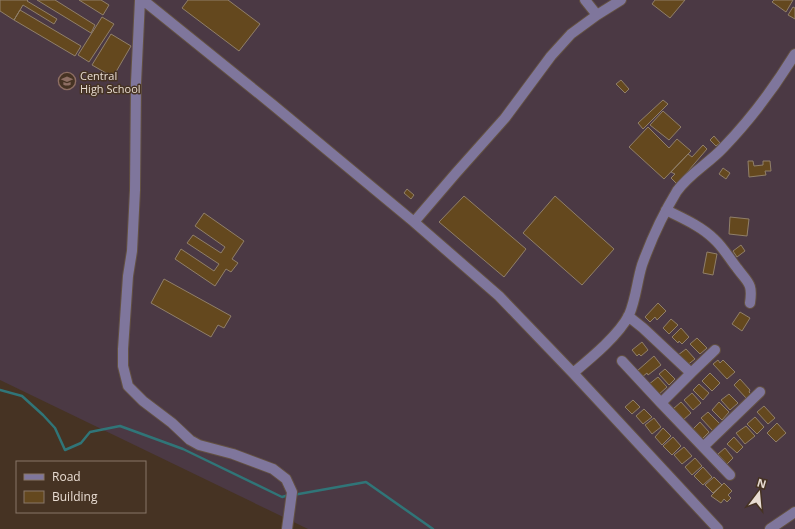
<svg xmlns="http://www.w3.org/2000/svg" width="795" height="529" viewBox="0 0 795 529" font-family="'Open Sans',sans-serif">
  <style>
    .industrial { fill: #4b3944 }
    .lines { fill: none; stroke-linecap: round; stroke-linejoin: round }
    .stream { stroke: #307578; stroke-width: 2.5 }
    .building { fill: #64481e; stroke: #907f69 }
    .minor-casing { stroke: #635142; stroke-width: 12 }
    .minor { stroke: #7f769c; stroke-width: 10 }
    .labels { text-anchor: middle; dominant-baseline: central; stroke-width: 3; stroke-linejoin: round; paint-order: stroke }
    .poi-label { font-size: 11px; fill: #e8dcd2; stroke: #463323; text-anchor: start }
  </style>
  <rect width="100%" height="100%" fill="#463323"/>
  <path class="industrial" d="M 0,0 L 795,0 L 795,529 L 308,529 L 0,380 Z"/>
  <g class="lines">
    <path class="stream" d="M 0,390 L 22,396 L 43,415 L 55,428 L 65,450 L 81,443 L 90,432 L 120,426 L 183,449 L 282,497 L 289,495
      M 293,495 L 366,482 L 433,529"/>
  </g>
  <path class="building" d="M 0,0 L 28,0 L 27,1 L 57,19 L 54,24 L 23,5 L 14,20 L 0,11 Z
    M 37,0 L 55,0 L 95,25 L 91,33 Z
    M 79,0 L 101,0 L 109,5 L 103,15 Z
    M 188,0 L 228,0 L 260,24 L 239,51 L 182,8 Z
    M 655,0 L 685,0 L 670,18 L 652,4 Z
    M 774,0 L 793,0 L 786,12 L 772,2 Z
    M 793,7 L 795,8 L 795,19 L 788,15 Z
    M 20,10 L 81,46 L 75,56 L 14,20 Z
    M 102,17 L 114,24 L 89,62 L 78,55 Z
    M 111,34 L 131,46 L 113,77 L 92,65 Z
    M 621,80 L 629,89 L 625,93 L 616,84 Z
    M 663,100 L 668,104 L 643,129 L 638,123 Z
    M 663,111 L 681,127 L 669,140 L 650,125 Z
    M 648,127 L 669,148 L 677,139 L 691,151 L 664,179 L 629,147 Z
    M 714,136 L 720,143 L 716,146 L 710,140 Z
    M 703,145 L 707,149 L 677,184 L 671,178 L 675,174 L 671,172 L 688,154 L 692,157 Z
    M 748,161 L 753,161 L 754,166 L 763,165 L 763,161 L 770,161 L 771,171 L 765,171 L 766,175 L 749,177 Z
    M 723,168 L 730,173 L 726,179 L 719,174 Z
    M 407,189 L 414,195 L 411,199 L 404,193 Z
    M 464,196 L 526,249 L 504,277 L 439,222 Z
    M 555,196 L 614,249 L 582,285 L 523,233 Z
    M 204,213 L 244,241 L 232,259 L 238,263 L 231,272 L 226,269 L 215,286 L 175,259 L 181,249 L 214,271 L 219,264 L 187,243 L 193,235 L 221,253 L 225,247 L 195,226 Z
    M 730,217 L 749,219 L 747,236 L 729,234 Z
    M 741,245 L 745,251 L 737,257 L 733,251 Z
    M 707,252 L 717,254 L 713,275 L 703,273 Z
    M 164,279 L 231,316 L 224,328 L 218,325 L 211,337 L 151,303 Z
    M 658,303 L 666,311 L 657,320 L 655,317 L 650,322 L 645,317 Z
    M 740,312 L 750,318 L 742,331 L 732,324 Z
    M 671,319 L 678,325 L 669,334 L 663,328 Z
    M 681,328 L 689,337 L 682,344 L 679,341 L 678,343 L 672,337 Z
    M 697,338 L 707,348 L 700,354 L 690,344 Z
    M 642,342 L 648,350 L 641,356 L 639,354 L 637,356 L 632,350 Z
    M 686,349 L 695,359 L 686,366 L 678,355 Z
    M 654,356 L 661,365 L 648,375 L 647,373 L 642,377 L 637,371 Z
    M 718,360 L 720,363 L 723,360 L 735,372 L 727,379 L 713,364 Z
    M 665,369 L 675,379 L 669,385 L 659,374 Z
    M 710,373 L 720,383 L 712,391 L 702,381 Z
    M 658,377 L 667,387 L 657,396 L 648,385 Z
    M 740,379 L 750,390 L 749,392 L 751,394 L 747,399 L 734,385 Z
    M 699,384 L 709,393 L 703,400 L 693,390 Z
    M 692,393 L 701,403 L 693,410 L 684,400 Z
    M 729,394 L 738,403 L 730,410 L 721,400 Z
    M 633,400 L 640,407 L 632,414 L 625,407 Z
    M 681,402 L 691,413 L 683,420 L 673,409 Z
    M 719,402 L 729,412 L 722,420 L 712,410 Z
    M 764,406 L 775,418 L 768,424 L 757,412 Z
    M 644,409 L 652,417 L 643,424 L 636,416 Z
    M 708,412 L 720,424 L 713,431 L 701,418 Z
    M 755,417 L 764,427 L 757,434 L 747,424 Z
    M 654,418 L 661,427 L 652,434 L 645,425 Z
    M 700,422 L 709,432 L 701,440 L 692,430 Z
    M 777,423 L 786,433 L 776,442 L 767,433 Z
    M 746,426 L 755,436 L 745,444 L 736,433 Z
    M 663,428 L 671,436 L 662,445 L 655,437 Z
    M 673,437 L 681,446 L 672,455 L 663,446 Z
    M 734,437 L 743,447 L 737,453 L 727,444 Z
    M 684,447 L 692,456 L 682,464 L 674,455 Z
    M 725,448 L 733,458 L 727,464 L 718,454 Z
    M 695,458 L 702,466 L 692,475 L 685,467 Z
    M 703,467 L 712,477 L 703,485 L 694,476 Z
    M 714,477 L 722,485 L 713,493 L 705,485 Z
    M 724,483 L 732,491 L 728,495 L 731,498 L 727,502 L 724,499 L 721,503 L 711,496 Z"/>
  <g class="lines">
    <defs>
      <path id="minor" d="M 140,0 L 136,83 L 135,190 L 132,251 L 128,276 L 123,349 L 123,366 L 128,386 L 143,401 L 172,423 L 190,440 L 199,445 L 233,454 L 273,469 L 286,479 L 292,492 L 287,529
        M 143,0 L 273,105 L 414,222 L 499,296 L 573,373 L 718,529
        M 585,0 L 597,15
        M 666,210 C 682,218 701,226 714,239 C 723,247 729,258 737,268 C 748,283 753,283 750,303
        M 414,222 L 456,173 L 505,118 L 551,56 L 571,34 L 597,15 L 621,0
        M 628,316 L 643,328 L 691,373 L 661,403 L 730,475
        M 622,361 L 661,403
        M 573,373 C 591,358 619,335 629,315 C 636,299 637,281 642,265 C 651,240 663,214 677,191 C 689,174 709,163 723,148 C 751,119 774,88 795,54
        M 691,373 L 715,350
        M 703,447 L 760,392
        M 770,529 L 795,512"/>
    </defs>
    <use href="#minor" class="minor-casing"/>
    <use href="#minor" class="minor"/>
  </g>
  <defs>
    <symbol id="school-ring" viewBox="-11 -11 22 22"><circle r="9.5" fill="#463323" stroke="#8d6e63" stroke-width="1.5"/><path d="M0-5L7-2L0 1L-7-2ZM-4 1L0 2.5L4 1V4Q0 6-4 4Z" fill="#8d6e63"/></symbol>
  </defs>
  <g fill-rule="evenodd">
    <use href="#school-ring" x="57" y="71" width="20" height="20"/>
  </g>
  <g class="labels">
    <g class="poi-label">
      <text x="80" y="75">Central<tspan x="80" dy="13">High School</tspan></text>
    </g>
  </g>
  <rect x="16" y="461" width="130" height="52" fill="#463323" stroke="#877769"/>
  <rect x="24" y="474" width="20" height="6" fill="#7f769c" stroke="#877769"/>
  <text x="52" y="481" font-size="12" fill="#e8dcd2">Road</text>
  <rect x="24" y="491" width="20" height="12" fill="#64481e" stroke="#877769"/>
  <text x="52" y="501" font-size="12" fill="#e8dcd2">Building</text>
  <g transform="translate(759 493) rotate(16)" stroke="#463323" stroke-width="3" paint-order="stroke">
  <path d="M0-3L7 15L0 10L-7 15Z" fill="#e8dcd2"/>
  <text y="-6" font-size="11" font-weight="bold" text-anchor="middle" fill="#e8dcd2">N</text>
  </g>
</svg>
